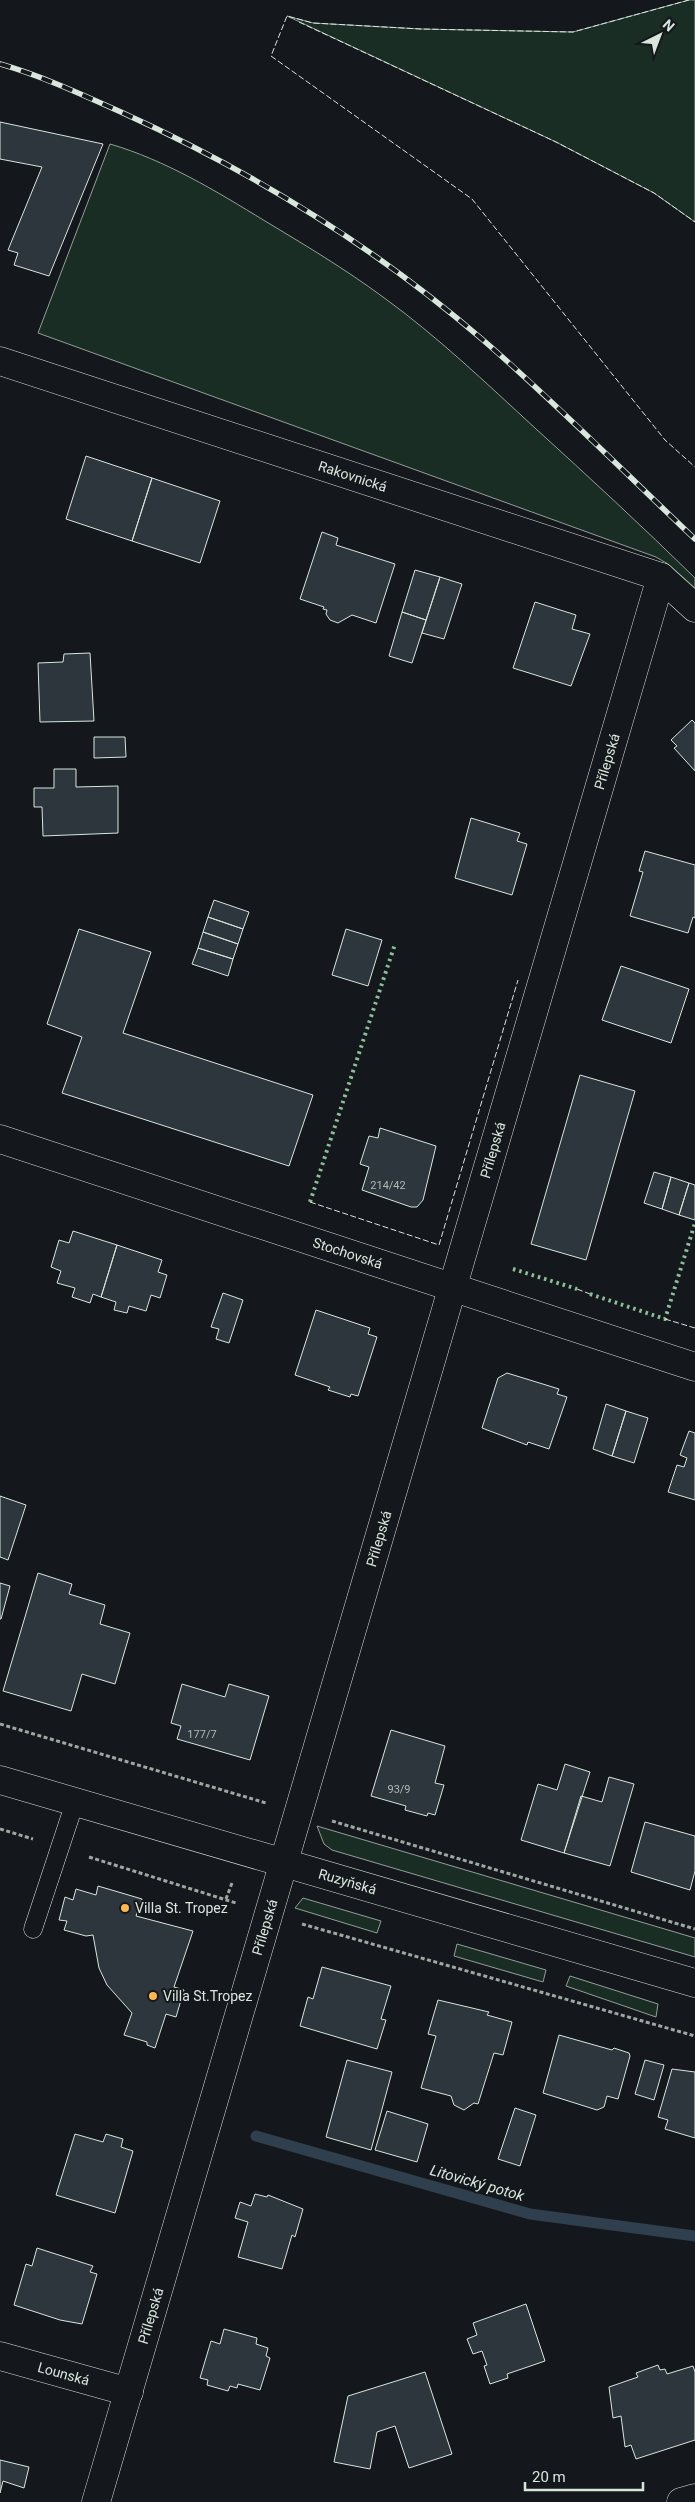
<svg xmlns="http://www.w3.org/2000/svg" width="695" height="2502" viewBox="0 0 695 2502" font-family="Roboto,sans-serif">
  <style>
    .green { fill: #1a2d24; stroke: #939e99 }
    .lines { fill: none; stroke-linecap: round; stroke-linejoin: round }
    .stream { stroke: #2f3f4d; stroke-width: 11 }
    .building { fill: #2c363c; stroke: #d8e6dc }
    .service-casing { stroke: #d8e6dc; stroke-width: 19 }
    .minor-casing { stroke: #d8e6dc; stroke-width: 29 }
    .tertiary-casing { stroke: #d8e6dc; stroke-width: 29 }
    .path { stroke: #9da8a2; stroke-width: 3; stroke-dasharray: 4 2.5; stroke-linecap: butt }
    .service { stroke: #14181c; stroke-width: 18 }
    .minor { stroke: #14181c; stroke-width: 28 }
    .tertiary { stroke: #14181c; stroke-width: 28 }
    .rail-casing { stroke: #d8e6dc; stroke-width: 5.5 }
    .rail { stroke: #14181c; stroke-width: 4; stroke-dasharray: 11; stroke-linecap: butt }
    .hedge { stroke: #8ac095; stroke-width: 4; stroke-dasharray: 2.5 4; stroke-linecap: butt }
    .fence { stroke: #d8e6dc; stroke-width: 1; stroke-dasharray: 6 2.5; stroke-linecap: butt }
    .poi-dot { fill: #ffb74d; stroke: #14181c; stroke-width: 2 }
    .labels { text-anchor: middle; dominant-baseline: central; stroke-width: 4; stroke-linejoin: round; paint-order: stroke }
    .number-label { font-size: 11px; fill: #adbab4 }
    .street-label { font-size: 14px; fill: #d8e6dc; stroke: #14181c }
    .poi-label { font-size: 14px; fill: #d8e6dc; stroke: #14181c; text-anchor: start }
    .water-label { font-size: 15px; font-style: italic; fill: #d8e6dc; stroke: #14181c }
  </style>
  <rect width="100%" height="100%" fill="#14181c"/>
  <path class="green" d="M 689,0 L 695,0 L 695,222 L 654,193 L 556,142 L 287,16 L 313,23 L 421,29 L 573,32 Z
    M 110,144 C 165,160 216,191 265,221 C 305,245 345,269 383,297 C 437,336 486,383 535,428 C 589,477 643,527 695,578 L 695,588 L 668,564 L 656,557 L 38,333 Z
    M 317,1826 L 695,1938 L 695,1957 L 332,1850 L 324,1844 Z
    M 303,1898 L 381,1921 L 377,1933 L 295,1908 Z
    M 457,1944 L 546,1970 L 543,1982 L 454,1956 Z
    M 570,1976 L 658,2004 L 656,2017 L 566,1986 Z"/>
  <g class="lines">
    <path class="stream" d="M 256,2136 L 530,2214 L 695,2236"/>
  </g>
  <path class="building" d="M 0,122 L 103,144 L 49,276 L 14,265 L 18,253 L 8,250 L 42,167 L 0,159 Z
    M 86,456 L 152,478 L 132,541 L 66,519 Z
    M 152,478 L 220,501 L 200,563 L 132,541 Z
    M 322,532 L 338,538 L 336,545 L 395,564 L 376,623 L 352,615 L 338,623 L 330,620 L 326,614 L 327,610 L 323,609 L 324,607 L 300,599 Z
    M 415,570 L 440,577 L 426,620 L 402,612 Z
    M 440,577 L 462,584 L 444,639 L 422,633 Z
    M 535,602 L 576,615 L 572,629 L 590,634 L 571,686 L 513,668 Z
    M 402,612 L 426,620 L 412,663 L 389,656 Z
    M 90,653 L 94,721 L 40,722 L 38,663 L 63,662 L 64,654 Z
    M 692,720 L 695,723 L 695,771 L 674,748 L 677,746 L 671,740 Z
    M 94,737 L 125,737 L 126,757 L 94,758 Z
    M 54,769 L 76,769 L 76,787 L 118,786 L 118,833 L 43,836 L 42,807 L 34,807 L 34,788 L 54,788 Z
    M 471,818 L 520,833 L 517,841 L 527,844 L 512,895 L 455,878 Z
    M 645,851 L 695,865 L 695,918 L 693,917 L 688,933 L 630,916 L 643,872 L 639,871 Z
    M 214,900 L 249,912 L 243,929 L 208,917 Z
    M 208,917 L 243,929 L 238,944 L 203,932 Z
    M 79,929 L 151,952 L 123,1033 L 313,1095 L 289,1166 L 62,1093 L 82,1037 L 47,1024 Z
    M 346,929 L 382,940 L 368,986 L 332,975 Z
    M 203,932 L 238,944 L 233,959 L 198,948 Z
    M 198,948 L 233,959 L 228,976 L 192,964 Z
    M 621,966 L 689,989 L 671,1043 L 602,1020 Z
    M 580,1075 L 635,1091 L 586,1260 L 531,1244 Z
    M 380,1128 L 436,1146 L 423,1200 L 417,1207 L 411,1207 L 362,1190 L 369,1167 L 360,1164 L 369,1136 L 378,1138 Z
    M 654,1172 L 671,1177 L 662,1209 L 644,1203 Z
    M 671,1177 L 689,1183 L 679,1215 L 662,1209 Z
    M 689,1183 L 695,1185 L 695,1220 L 679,1215 Z
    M 73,1231 L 117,1245 L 101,1297 L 93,1294 L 90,1303 L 72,1297 L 75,1288 L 57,1283 L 61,1271 L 51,1267 L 59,1240 L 69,1243 Z
    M 117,1245 L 162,1260 L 158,1272 L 167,1275 L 160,1298 L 151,1295 L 146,1311 L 129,1306 L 127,1313 L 114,1310 L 116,1302 L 101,1297 Z
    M 223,1293 L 243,1300 L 229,1343 L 216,1339 L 219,1329 L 211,1327 Z
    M 316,1310 L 370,1328 L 368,1334 L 377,1337 L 358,1396 L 351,1394 L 350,1397 L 328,1390 L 330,1387 L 295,1375 Z
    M 507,1373 L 559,1389 L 557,1394 L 567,1397 L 549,1449 L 528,1442 L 527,1445 L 482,1428 L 498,1378 Z
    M 606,1404 L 626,1411 L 612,1456 L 593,1449 Z
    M 626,1411 L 648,1418 L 634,1463 L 612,1456 Z
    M 689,1431 L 695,1433 L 695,1500 L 668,1492 L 677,1465 L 684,1467 L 687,1458 L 680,1455 Z
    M 0,1496 L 26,1505 L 8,1560 L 0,1557 Z
    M 38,1573 L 72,1584 L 69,1594 L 105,1605 L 100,1624 L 130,1633 L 115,1684 L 82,1674 L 71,1711 L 3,1691 Z
    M 0,1583 L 10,1586 L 1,1619 L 0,1619 Z
    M 182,1684 L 225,1697 L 229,1684 L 269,1696 L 250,1760 L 177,1739 L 181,1726 L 171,1723 Z
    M 391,1730 L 445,1746 L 435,1783 L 444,1785 L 435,1815 L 428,1813 L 427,1816 L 405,1810 L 406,1806 L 371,1796 Z
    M 565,1764 L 590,1772 L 564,1853 L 521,1840 L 538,1784 L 557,1790 Z
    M 609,1777 L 634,1784 L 610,1866 L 564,1853 L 581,1796 L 602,1802 Z
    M 645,1822 L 695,1836 L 695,1871 L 690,1890 L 631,1872 Z
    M 98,1886 L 142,1899 L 136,1916 L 193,1931 L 174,1987 L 184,1990 L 176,2017 L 166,2014 L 155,2048 L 147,2045 L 147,2042 L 124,2035 L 132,2013 L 107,1985 L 99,1968 L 93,1935 L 86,1936 L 64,1930 L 67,1921 L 59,1920 L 65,1897 L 73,1900 L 76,1889 L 96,1895 Z
    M 322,1967 L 391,1986 L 381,2019 L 386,2020 L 377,2049 L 300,2026 L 308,1997 L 313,1999 Z
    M 438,2000 L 489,2012 L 487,2015 L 512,2022 L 503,2055 L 494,2053 L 478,2104 L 474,2103 L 464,2110 L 454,2105 L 451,2096 L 421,2088 L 436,2036 L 428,2034 Z
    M 559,2035 L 612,2050 L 614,2048 L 629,2053 L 630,2056 L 618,2099 L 607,2096 L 604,2107 L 597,2110 L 543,2093 Z
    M 347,2060 L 392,2072 L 371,2150 L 326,2137 Z
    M 645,2060 L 664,2065 L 654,2100 L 635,2094 Z
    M 672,2069 L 695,2072 L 695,2138 L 665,2129 L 668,2120 L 658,2117 Z
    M 515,2108 L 536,2115 L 520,2166 L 498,2159 Z
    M 387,2111 L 428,2124 L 417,2162 L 375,2150 Z
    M 75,2134 L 103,2142 L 106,2134 L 123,2139 L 121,2147 L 133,2151 L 115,2213 L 56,2195 Z
    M 255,2194 L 267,2197 L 268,2195 L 303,2209 L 295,2237 L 292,2235 L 282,2269 L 238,2257 L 248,2222 L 235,2218 L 240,2202 L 251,2206 Z
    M 37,2248 L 93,2266 L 90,2272 L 97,2274 L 82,2324 L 60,2320 L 14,2305 L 26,2264 L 32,2266 Z
    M 526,2304 L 545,2361 L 507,2374 L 508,2378 L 490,2384 L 484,2366 L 487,2365 L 482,2351 L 473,2354 L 467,2339 L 477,2335 L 473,2323 Z
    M 224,2329 L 257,2338 L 256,2344 L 268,2348 L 266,2356 L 270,2358 L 260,2390 L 238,2384 L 237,2388 L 230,2386 L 228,2391 L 207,2385 L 208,2380 L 200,2378 L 211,2341 L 220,2344 Z
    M 658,2365 L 660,2370 L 665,2369 L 667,2374 L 693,2366 L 695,2372 L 695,2440 L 636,2459 L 631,2445 L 625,2447 L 621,2416 L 613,2418 L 609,2387 L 638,2377 L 636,2373 Z
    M 425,2372 L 452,2454 L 409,2468 L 395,2426 L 377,2432 L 370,2469 L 334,2462 L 348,2396 Z
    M 0,2460 L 29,2467 L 24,2488 L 3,2481 L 0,2493 Z"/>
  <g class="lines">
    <defs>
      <path id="service" d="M 33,1929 L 75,1802"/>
      <g id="minor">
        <path id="s1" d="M 0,361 L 661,577 L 695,608"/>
        <path id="s2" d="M 0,1139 L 695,1367"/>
        <path id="s3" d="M 0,2356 L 129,2392"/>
        <path id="s4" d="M 96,2502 L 661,577"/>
        <path d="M 681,2502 L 695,2498"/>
      </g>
      <g id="tertiary">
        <path id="s5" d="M 0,1780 L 695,1983"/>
      </g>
    </defs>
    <use href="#service" class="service-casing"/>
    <use href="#minor" class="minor-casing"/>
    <use href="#tertiary" class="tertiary-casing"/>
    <path class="path" d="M 0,1724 L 266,1803
      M 332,1821 L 695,1929
      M 0,1829 L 33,1839
      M 89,1857 L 236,1903
      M 226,1899 L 232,1883
      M 302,1924 L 695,2036"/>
    <use href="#service" class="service"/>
    <use href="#minor" class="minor"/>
    <use href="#tertiary" class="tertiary"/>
    <defs>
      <path id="rail" d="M 0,64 C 42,76 83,95 123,113 C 253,172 375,247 483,340 C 556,403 625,473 695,539"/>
    </defs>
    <use href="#rail" class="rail-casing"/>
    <use href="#rail" class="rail"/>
    <path class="hedge" d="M 310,1202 L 395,944
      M 513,1269 L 577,1289
      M 590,1294 L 665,1319 L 695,1223"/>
    <path class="fence" d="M 689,0 L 573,32 L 421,29 L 313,23 L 287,16 L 271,56 L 472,199 L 665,440 L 695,467
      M 299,22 L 556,142 L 654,193 L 695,222
      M 310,1202 L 439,1245 L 518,980
      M 577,1289 L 590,1294
      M 665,1319 L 695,1328"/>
  </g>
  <g class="poi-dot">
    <circle cx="125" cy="1908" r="5"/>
    <circle cx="153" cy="1996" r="5"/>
  </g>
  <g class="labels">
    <g class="number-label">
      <text x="388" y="1185">214/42</text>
      <text x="202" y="1734">177/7</text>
      <text x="399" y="1789">93/9</text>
    </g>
    <g class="street-label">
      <text stroke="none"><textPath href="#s1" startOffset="371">Rakovnická</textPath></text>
      <text stroke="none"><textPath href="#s4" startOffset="1814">Přílepská</textPath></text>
      <text stroke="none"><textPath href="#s4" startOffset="1409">Přílepská</textPath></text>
      <text stroke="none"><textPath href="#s2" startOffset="366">Stochovská</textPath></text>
      <text stroke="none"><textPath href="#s4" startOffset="1004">Přílepská</textPath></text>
      <text stroke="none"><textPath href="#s5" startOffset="362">Ruzyňská</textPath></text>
      <text stroke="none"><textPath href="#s4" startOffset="599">Přílepská</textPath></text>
      <text stroke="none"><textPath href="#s4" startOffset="194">Přílepská</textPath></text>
      <text stroke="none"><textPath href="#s3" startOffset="66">Lounská</textPath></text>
    </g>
    <g class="poi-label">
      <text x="135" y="1908">Villa St. Tropez</text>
      <text x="163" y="1996">Villa St.Tropez</text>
    </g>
    <g class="water-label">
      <text transform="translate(477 2183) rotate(16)">Litovický potok</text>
    </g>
  </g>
  <g transform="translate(660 35) rotate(42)" stroke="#14181c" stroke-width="4" paint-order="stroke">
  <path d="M0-4L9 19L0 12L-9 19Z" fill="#d8e6dc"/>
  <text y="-8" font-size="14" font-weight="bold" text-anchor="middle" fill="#d8e6dc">N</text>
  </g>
  <path d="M525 2482v8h118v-8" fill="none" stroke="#d8e6dc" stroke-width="2.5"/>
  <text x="532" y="2482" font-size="15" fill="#d8e6dc" stroke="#14181c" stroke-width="4" paint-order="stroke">20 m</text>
</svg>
